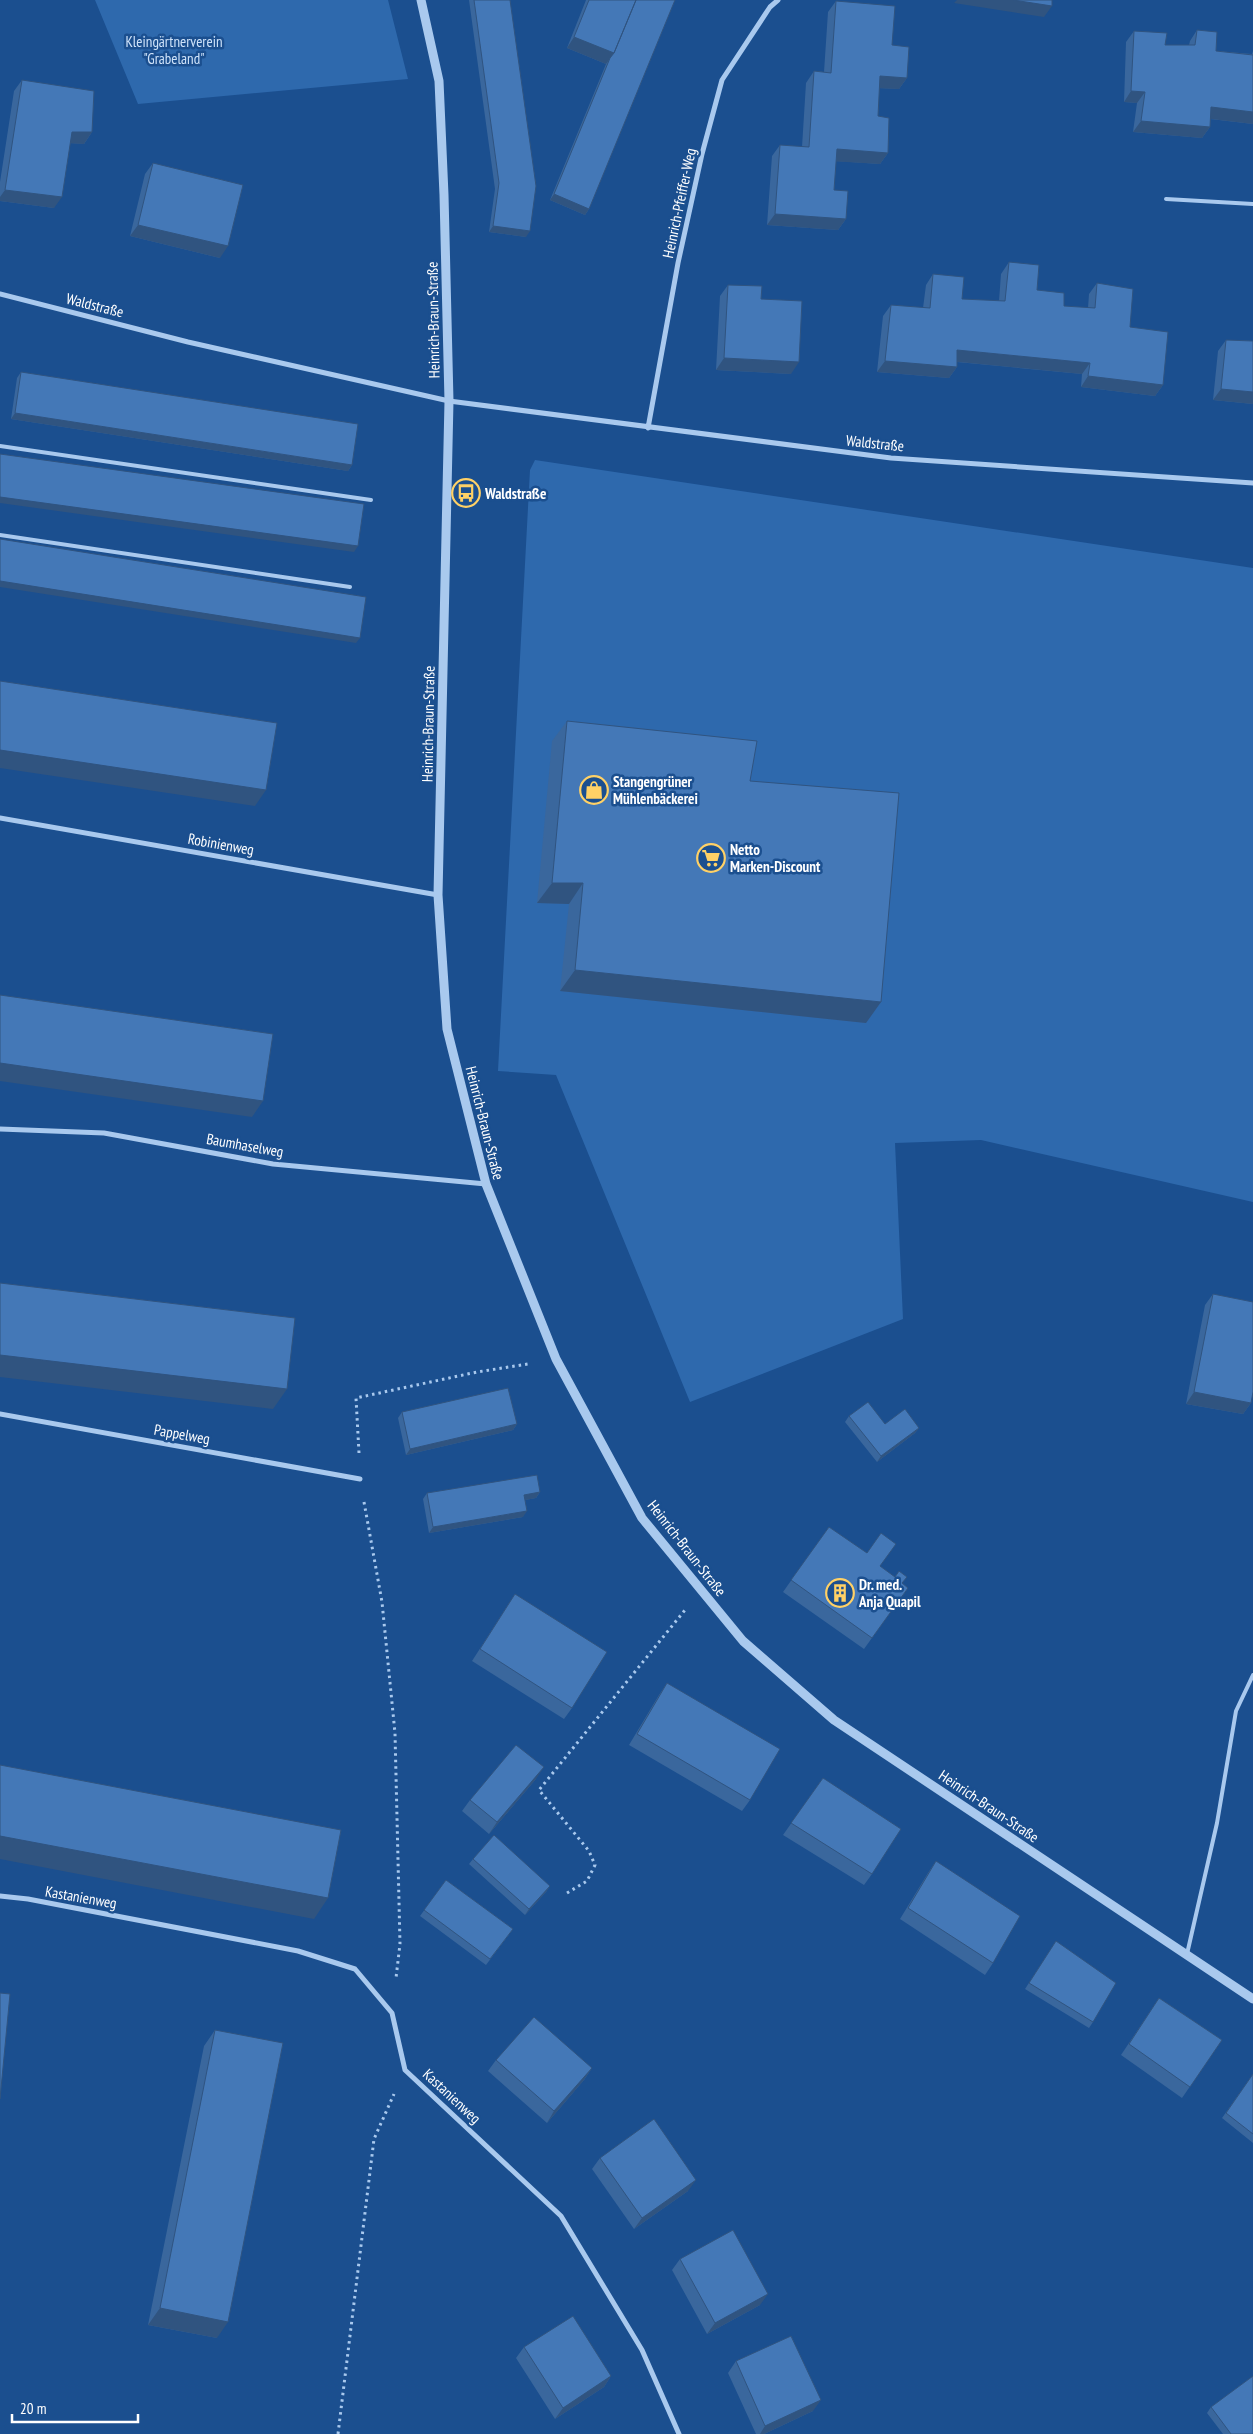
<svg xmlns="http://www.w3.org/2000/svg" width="1253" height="2434" viewBox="0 0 1253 2434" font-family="'PT Sans Narrow',sans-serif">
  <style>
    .green { fill: #2e69ad }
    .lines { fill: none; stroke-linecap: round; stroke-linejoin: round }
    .path { stroke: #a9c9ee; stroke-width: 3; stroke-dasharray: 2.5 4; stroke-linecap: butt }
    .service { stroke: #a9c9ee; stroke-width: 4 }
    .minor { stroke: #a9c9ee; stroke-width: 5 }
    .tertiary { stroke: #a9c9ee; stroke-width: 9 }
    .wall { fill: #3a679d }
    .shaded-wall { fill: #305480 }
    .building { fill: #4478b7; stroke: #305480 }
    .labels { text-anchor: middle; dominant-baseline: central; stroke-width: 5; stroke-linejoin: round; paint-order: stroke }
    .park-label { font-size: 15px; fill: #cfe3fa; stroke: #1b4f8f }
    .street-label { font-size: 15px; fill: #fff; stroke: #1b4f8f }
    .poi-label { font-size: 15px; font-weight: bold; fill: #fff; stroke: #1b4f8f; text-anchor: start }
  </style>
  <rect width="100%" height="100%" fill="#1b4f8f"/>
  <path class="green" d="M 95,0 L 388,0 L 408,79 L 138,104 Z
    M 535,460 L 1253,568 L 1253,1202 L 981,1140 L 895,1143 L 903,1319 L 690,1402 L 556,1075 L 498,1071 L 530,470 Z"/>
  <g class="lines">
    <path class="path" d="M 359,1453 L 356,1398 L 477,1372 L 528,1364
      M 364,1502 L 382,1602 L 395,1733 L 400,1944 L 396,1978
      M 567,1893 L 587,1881 L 595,1865 L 589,1851 L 539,1790 L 685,1610
      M 338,2434 L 374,2139 L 394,2094"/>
    <path class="service" d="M 1166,199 L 1253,204
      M 0,446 L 371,500
      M 0,535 L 350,587
      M 1187,1954 L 1217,1823 L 1236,1711 L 1253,1675"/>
    <path class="minor" d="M 0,294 L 188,342 L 449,401 L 891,458 L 1253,483
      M 648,428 L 678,263 L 702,154 L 722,80 L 770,7 L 778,0
      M 0,818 L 438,895
      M 0,1129 L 104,1133 L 273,1164 L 486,1184
      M 0,1414 L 360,1479
      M 0,1896 L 28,1899 L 298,1951 L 355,1969 L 392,2013 L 405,2070 L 561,2216 L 642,2350 L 679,2434"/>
    <path class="tertiary" d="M 421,0 L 439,81 L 444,195 L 449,401 L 438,895 L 447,1029 L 486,1184 L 556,1359 L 642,1518 L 743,1641 L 834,1720 L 1253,1999"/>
  </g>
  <path class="wall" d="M 469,0 L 510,0 L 526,237 L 489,232 L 495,189 Z
    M 586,0 L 675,0 L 589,209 L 585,215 L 550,200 L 606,64 L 567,48 Z
    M 836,1 L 892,45 L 907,78 L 899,89 L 879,88 L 878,116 L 888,153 L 880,164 L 836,161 L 834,190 L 846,219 L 838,230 L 767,225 L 772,156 L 780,145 L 802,147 L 806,83 L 814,71 L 824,72 L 828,12 Z
    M 1197,30 L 1216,51 L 1252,54 L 1253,51 L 1253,124 L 1210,119 L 1210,127 L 1202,138 L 1133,132 L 1137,103 L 1124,102 L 1126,42 L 1134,31 L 1165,45 L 1189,45 L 1190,41 Z
    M 22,80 L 92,132 L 84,144 L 70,143 L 54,208 L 0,201 L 0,182 L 14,91 Z
    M 153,163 L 220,258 L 130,236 L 145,174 Z
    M 1009,262 L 1037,290 L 1064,306 L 1088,308 L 1089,294 L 1097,283 L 1130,327 L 1163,385 L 1155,396 L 1081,387 L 1082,374 L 957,362 L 957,367 L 949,378 L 877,372 L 883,316 L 891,305 L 923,308 L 926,285 L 933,274 L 962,299 L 999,301 L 1001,274 Z
    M 728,285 L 761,299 L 791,374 L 716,370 L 720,296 Z
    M 1226,340 L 1253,341 L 1253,404 L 1213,400 L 1218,351 Z
    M 21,372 L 352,465 L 348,471 L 11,419 L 17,378 Z
    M 567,721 L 750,781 L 881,1002 L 866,1023 L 560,991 L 569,904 L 537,903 L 552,741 Z
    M 1213,1294 L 1251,1403 L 1243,1414 L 1186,1404 L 1205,1305 Z
    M 402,1412 L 517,1424 L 513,1430 L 406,1455 L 398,1418 Z
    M 849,1416 L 885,1424 L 919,1428 L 915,1433 L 877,1462 L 845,1422 Z
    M 540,1492 L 536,1498 L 525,1500 L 523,1517 L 429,1533 L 423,1499 L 427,1493 Z
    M 829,1527 L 908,1588 L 864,1649 L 783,1592 Z
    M 515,1594 L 572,1708 L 564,1719 L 472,1661 Z
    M 667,1683 L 750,1800 L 742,1811 L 629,1745 L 659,1695 Z
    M 823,1778 L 872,1874 L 864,1885 L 783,1835 Z
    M 536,1779 L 489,1834 L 462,1811 L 470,1800 Z
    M 473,1859 L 550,1886 L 546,1892 L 525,1915 L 469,1864 Z
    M 936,1861 L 993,1963 L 985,1975 L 900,1919 L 928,1873 Z
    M 446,1880 L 513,1929 L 486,1965 L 420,1916 Z
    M 1056,1941 L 1093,2022 L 1089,2028 L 1025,1989 Z
    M 1159,1998 L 1222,2040 L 1182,2098 L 1121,2055 Z
    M 215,2030 L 217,2338 L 148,2325 L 204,2046 Z
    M 496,2060 L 592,2068 L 584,2080 L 547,2123 L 488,2071 Z
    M 1253,2074 L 1253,2143 L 1222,2118 Z
    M 600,2158 L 688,2191 L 634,2229 L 592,2169 Z
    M 680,2259 L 760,2305 L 707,2334 L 672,2270 Z
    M 524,2347 L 611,2376 L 604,2387 L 555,2419 L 516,2358 Z
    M 736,2361 L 813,2411 L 764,2434 L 756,2434 L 728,2373 Z
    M 1211,2407 L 1253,2434 L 1223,2434 L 1207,2413 Z"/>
  <path class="shaded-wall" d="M 957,0 L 1013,0 L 1052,6 L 1044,17 L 954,3 Z
    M 574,37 L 614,53 L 606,64 L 567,48 Z
    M 880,76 L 907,78 L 899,89 L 872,88 Z
    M 1131,91 L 1145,92 L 1137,103 L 1124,102 Z
    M 1211,107 L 1253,112 L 1253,124 L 1203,118 Z
    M 1141,121 L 1210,127 L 1202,138 L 1133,132 Z
    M 72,132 L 92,132 L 84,144 L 64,143 Z
    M 837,149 L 888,153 L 880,164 L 829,161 Z
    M 5,190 L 62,197 L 54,208 L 0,201 L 0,197 Z
    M 554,194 L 589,209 L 585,215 L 550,200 Z
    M 775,214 L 846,219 L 838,230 L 767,225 Z
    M 138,225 L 228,246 L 220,258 L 130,236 Z
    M 493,226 L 530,231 L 526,237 L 489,232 Z
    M 957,350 L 1090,363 L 1082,374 L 949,361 Z
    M 724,358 L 799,362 L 791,374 L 716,370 Z
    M 885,361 L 957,367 L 949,378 L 877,372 Z
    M 1088,376 L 1163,385 L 1155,396 L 1081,387 Z
    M 1221,389 L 1253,392 L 1253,404 L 1213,400 Z
    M 15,413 L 352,465 L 348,471 L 11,419 Z
    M 0,497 L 358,546 L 354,552 L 0,503 Z
    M 0,581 L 360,638 L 356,643 L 0,587 Z
    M 0,750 L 266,790 L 255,806 L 0,768 Z
    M 552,883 L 583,883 L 569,904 L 537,903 Z
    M 575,970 L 881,1002 L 866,1023 L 560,991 Z
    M 0,1063 L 263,1101 L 252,1117 L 0,1081 Z
    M 0,1355 L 287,1389 L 273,1409 L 0,1377 Z
    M 1194,1392 L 1251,1403 L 1243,1414 L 1186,1404 Z
    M 517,1424 L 513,1430 L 406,1455 L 410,1449 Z
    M 919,1428 L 915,1433 L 877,1462 L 881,1456 Z
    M 540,1492 L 536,1498 L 520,1501 L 524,1495 Z
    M 527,1511 L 523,1517 L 429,1533 L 433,1527 Z
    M 544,1767 L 536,1779 L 489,1834 L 497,1822 Z
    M 0,1836 L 328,1898 L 314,1919 L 0,1859 Z
    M 550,1886 L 546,1892 L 525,1915 L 529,1909 Z
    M 592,2068 L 584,2080 L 547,2123 L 554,2111 Z
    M 696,2180 L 688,2191 L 634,2229 L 642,2218 Z
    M 768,2294 L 760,2305 L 707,2334 L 715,2323 Z
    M 160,2308 L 228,2322 L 217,2338 L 148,2325 Z
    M 611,2376 L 604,2387 L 555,2419 L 563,2408 Z
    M 821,2400 L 813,2411 L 764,2434 L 760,2434 L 765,2426 Z"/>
  <path class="building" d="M 474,0 L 510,0 L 536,186 L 530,231 L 493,226 L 499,183 Z
    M 589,0 L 636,0 L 614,53 L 574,37 Z
    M 636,0 L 675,0 L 589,209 L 554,194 L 610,58 L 614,53 Z
    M 1013,0 L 1052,0 L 1052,6 Z
    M 836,1 L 895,6 L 892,45 L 909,47 L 907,78 L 880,76 L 878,116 L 889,118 L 888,153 L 837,149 L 834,190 L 848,191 L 846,219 L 775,214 L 780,145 L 809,147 L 814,71 L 831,73 Z
    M 1197,30 L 1217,32 L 1216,51 L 1253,55 L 1253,112 L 1211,107 L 1210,127 L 1141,121 L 1145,92 L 1131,91 L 1134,31 L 1167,33 L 1165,45 L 1195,45 Z
    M 22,80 L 94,91 L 92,132 L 72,132 L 62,197 L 5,190 Z
    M 153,163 L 243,185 L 228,246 L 138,225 Z
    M 1009,262 L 1039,265 L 1037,290 L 1064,293 L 1064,306 L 1095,308 L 1097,283 L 1133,289 L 1130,327 L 1168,332 L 1163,385 L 1088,376 L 1090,363 L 957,350 L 957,367 L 885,361 L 891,305 L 930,308 L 933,274 L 964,277 L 962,299 L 1005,301 Z
    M 728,285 L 762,286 L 761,299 L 802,301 L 799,362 L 724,358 Z
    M 1226,340 L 1253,341 L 1253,392 L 1221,389 Z
    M 21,372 L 358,424 L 352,465 L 15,413 Z
    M 0,454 L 364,504 L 358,546 L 0,497 Z
    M 0,539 L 366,597 L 360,638 L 0,581 Z
    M 0,681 L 277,723 L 266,790 L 0,750 Z
    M 567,721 L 757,741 L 750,781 L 899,793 L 881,1002 L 575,970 L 583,883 L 552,883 Z
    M 0,995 L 273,1034 L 263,1101 L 0,1063 Z
    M 0,1283 L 295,1318 L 287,1389 L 0,1355 Z
    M 1213,1294 L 1253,1302 L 1253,1392 L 1251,1403 L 1194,1392 Z
    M 508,1388 L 517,1424 L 410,1449 L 402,1412 Z
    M 868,1402 L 885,1424 L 905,1409 L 919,1428 L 881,1456 L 849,1416 Z
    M 537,1475 L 540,1492 L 524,1495 L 527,1511 L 433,1527 L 427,1493 Z
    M 829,1527 L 867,1553 L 881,1533 L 896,1544 L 880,1566 L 895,1577 L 899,1571 L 907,1577 L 902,1583 L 908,1588 L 872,1638 L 791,1580 Z
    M 515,1594 L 607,1652 L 572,1708 L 480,1649 Z
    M 667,1683 L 780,1749 L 750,1800 L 637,1734 Z
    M 516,1745 L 544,1767 L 497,1822 L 470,1800 Z
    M 0,1765 L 341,1830 L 328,1898 L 0,1836 Z
    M 823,1778 L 901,1829 L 872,1874 L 791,1823 Z
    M 494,1835 L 550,1886 L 529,1909 L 473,1859 Z
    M 936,1861 L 1020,1916 L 993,1963 L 908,1908 Z
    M 446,1880 L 513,1929 L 490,1959 L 424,1910 Z
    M 1056,1941 L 1116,1983 L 1093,2022 L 1029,1983 Z
    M 0,1993 L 10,1994 L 0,2099 Z
    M 1159,1998 L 1222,2040 L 1190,2087 L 1129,2044 Z
    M 534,2017 L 592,2068 L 554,2111 L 496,2060 Z
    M 215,2030 L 283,2043 L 228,2322 L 160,2308 Z
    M 1253,2074 L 1253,2134 L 1226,2113 Z
    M 654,2119 L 696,2180 L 642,2218 L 600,2158 Z
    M 733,2230 L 768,2294 L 715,2323 L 680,2259 Z
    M 573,2316 L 611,2376 L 563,2408 L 524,2347 Z
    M 791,2336 L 821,2400 L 765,2426 L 736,2361 Z
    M 1253,2376 L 1253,2434 L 1231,2434 L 1211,2407 Z"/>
  <defs>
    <symbol id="bus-ring" viewBox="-11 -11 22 22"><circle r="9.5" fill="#1b4f8f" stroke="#ffd166" stroke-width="1.5"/><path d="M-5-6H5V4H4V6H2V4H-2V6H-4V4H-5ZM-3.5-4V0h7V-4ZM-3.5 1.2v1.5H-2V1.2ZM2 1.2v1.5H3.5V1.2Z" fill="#ffd166"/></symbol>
    <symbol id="shop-ring" viewBox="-11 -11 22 22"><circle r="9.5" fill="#1b4f8f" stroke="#ffd166" stroke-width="1.5"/><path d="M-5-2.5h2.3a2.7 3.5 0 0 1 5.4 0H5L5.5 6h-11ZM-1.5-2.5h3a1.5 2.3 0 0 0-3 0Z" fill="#ffd166"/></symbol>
    <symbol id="supermarket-ring" viewBox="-11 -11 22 22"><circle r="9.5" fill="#1b4f8f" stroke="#ffd166" stroke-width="1.5"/><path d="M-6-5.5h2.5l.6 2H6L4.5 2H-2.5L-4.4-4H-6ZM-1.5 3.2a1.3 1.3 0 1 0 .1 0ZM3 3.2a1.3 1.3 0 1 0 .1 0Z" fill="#ffd166"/></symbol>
    <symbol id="building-ring" viewBox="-11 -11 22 22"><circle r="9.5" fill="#1b4f8f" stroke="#ffd166" stroke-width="1.5"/><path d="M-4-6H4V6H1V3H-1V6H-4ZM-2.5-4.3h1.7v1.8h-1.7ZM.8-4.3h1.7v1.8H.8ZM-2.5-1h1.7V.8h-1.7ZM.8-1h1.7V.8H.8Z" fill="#ffd166"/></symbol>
  </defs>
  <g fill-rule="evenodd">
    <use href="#bus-ring" x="450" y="477" width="32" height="32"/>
    <use href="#shop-ring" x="578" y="774" width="32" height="32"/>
    <use href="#supermarket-ring" x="695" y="842" width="32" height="32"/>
    <use href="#building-ring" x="824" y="1577" width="32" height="32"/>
  </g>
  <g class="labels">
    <g class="park-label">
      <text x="174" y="41">Kleingärtnerverein<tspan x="174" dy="17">"Grabeland"</tspan></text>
    </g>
    <g class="street-label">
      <text transform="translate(679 203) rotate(-78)">Heinrich-Pfeiffer-Weg</text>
      <text transform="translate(95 305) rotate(14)">Waldstraße</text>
      <text transform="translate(433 320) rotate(-91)">Heinrich-Braun-Straße</text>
      <text transform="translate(875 443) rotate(6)">Waldstraße</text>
      <text transform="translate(428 724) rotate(-89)">Heinrich-Braun-Straße</text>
      <text transform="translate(221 844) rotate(10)">Robinienweg</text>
      <text transform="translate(485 1123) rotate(76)">Heinrich-Braun-Straße</text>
      <text transform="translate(245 1145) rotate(10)">Baumhaselweg</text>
      <text transform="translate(182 1434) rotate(10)">Pappelweg</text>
      <text transform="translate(687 1548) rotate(52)">Heinrich-Braun-Straße</text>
      <text transform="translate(989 1806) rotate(34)">Heinrich-Braun-Straße</text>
      <text transform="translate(81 1897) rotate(10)">Kastanienweg</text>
      <text transform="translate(452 2096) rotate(43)">Kastanienweg</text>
    </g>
    <g class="poi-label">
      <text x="485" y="493">Waldstraße</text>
      <text x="613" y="781">Stangengrüner<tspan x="613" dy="17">Mühlenbäckerei</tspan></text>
      <text x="730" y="849">Netto<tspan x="730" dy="17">Marken-Discount</tspan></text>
      <text x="859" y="1584">Dr. med.<tspan x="859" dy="17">Anja Quapil</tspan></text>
    </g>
  </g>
  <path d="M12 2414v8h126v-8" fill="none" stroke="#ffffff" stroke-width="2.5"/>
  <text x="20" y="2414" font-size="15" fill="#ffffff" stroke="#1b4f8f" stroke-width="4" paint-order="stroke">20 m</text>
</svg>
